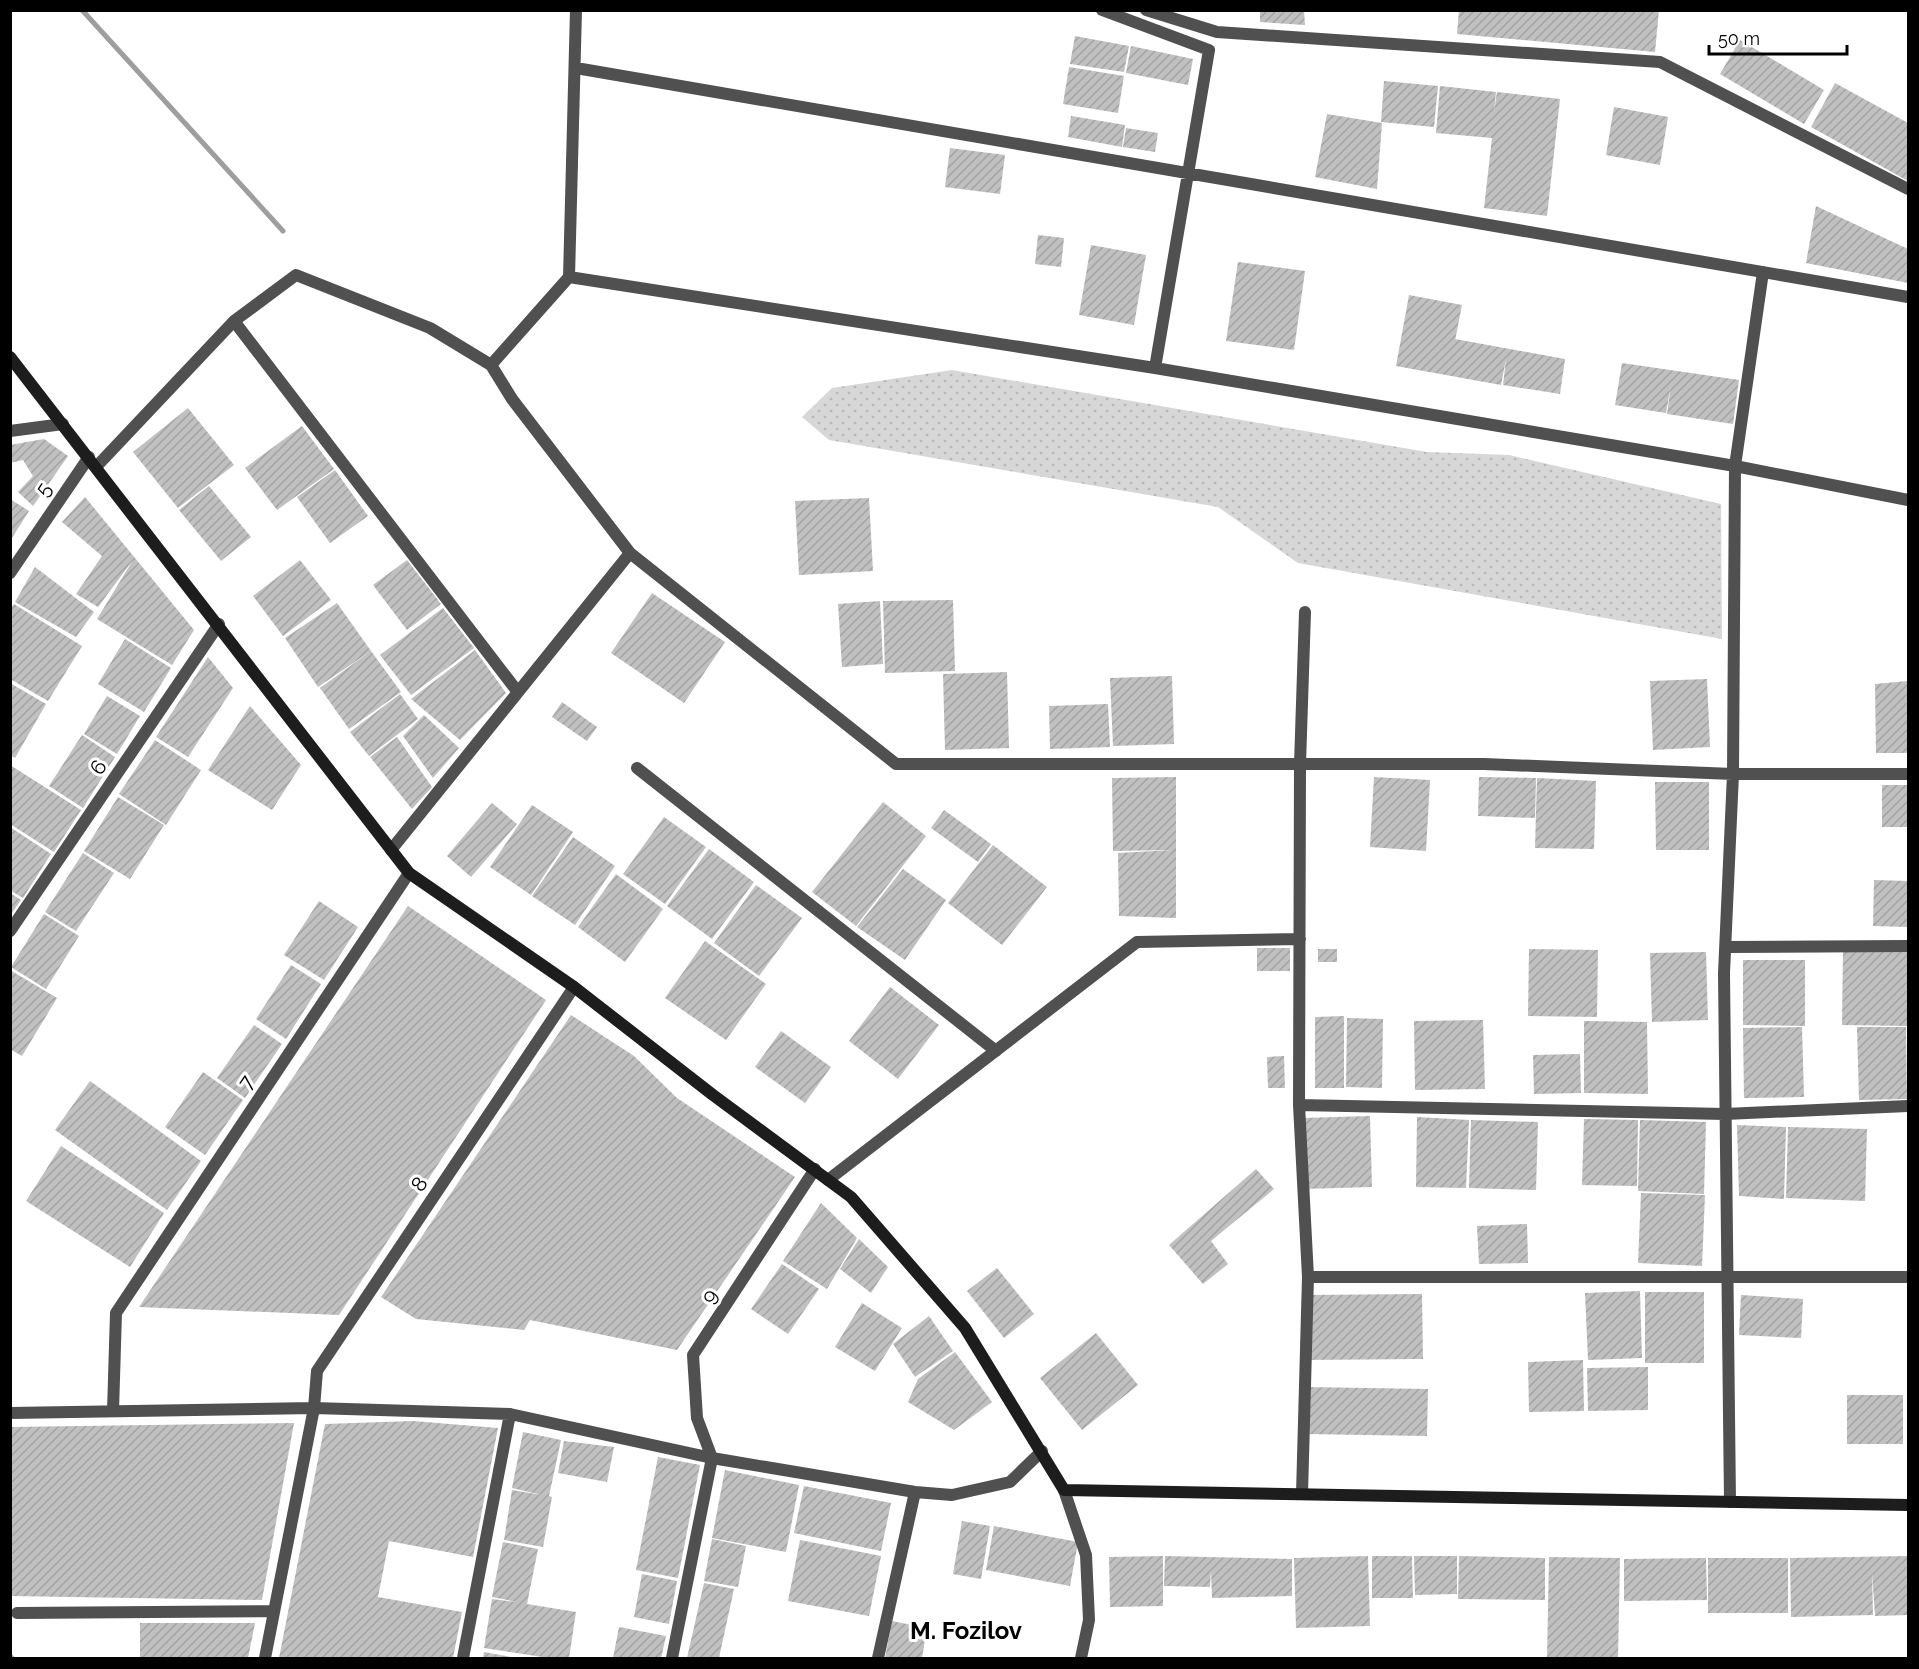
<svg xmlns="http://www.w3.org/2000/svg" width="1919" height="1669" viewBox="0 0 1919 1669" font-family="Raleway,sans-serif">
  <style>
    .grass { fill: url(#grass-dots) }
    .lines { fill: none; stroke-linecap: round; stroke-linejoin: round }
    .stream { stroke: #9e9e9e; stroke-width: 5 }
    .building { fill: url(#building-hatch) }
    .street { stroke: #505050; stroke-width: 12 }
    .secondary { stroke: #1d1d1d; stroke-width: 12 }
    .labels { text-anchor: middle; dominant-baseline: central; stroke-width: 6; stroke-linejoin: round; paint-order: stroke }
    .street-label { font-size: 21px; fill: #000; stroke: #fff }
    .quarter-label { font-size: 24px; font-weight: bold; fill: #000; stroke: #fff }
  </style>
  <defs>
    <pattern id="grass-dots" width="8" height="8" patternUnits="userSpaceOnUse" patternTransform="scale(1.5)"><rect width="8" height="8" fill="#d7d7d7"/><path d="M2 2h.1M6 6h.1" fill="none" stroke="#b7b7b7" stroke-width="1.8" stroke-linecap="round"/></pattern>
    <pattern id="building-hatch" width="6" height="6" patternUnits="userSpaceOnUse" patternTransform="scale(1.5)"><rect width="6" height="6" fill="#c0c0c0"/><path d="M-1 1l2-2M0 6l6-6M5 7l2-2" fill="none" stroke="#a3a3a3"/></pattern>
  </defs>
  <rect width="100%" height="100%" fill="#fff"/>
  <path class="grass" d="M 952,370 L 1427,452 L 1509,455 L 1721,504 L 1722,639 L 1298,563 L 1218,507 L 829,440 L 802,417 L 832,388 Z"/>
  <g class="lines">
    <path class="stream" d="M 82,10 L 283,231
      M 10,1656 L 12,1658"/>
  </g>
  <path class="building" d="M 1260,10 L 1304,10 L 1305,25 L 1260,22 Z
    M 1459,10 L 1659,10 L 1655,52 L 1457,34 Z
    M 1075,36 L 1129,46 L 1124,72 L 1070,64 Z
    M 1740,40 L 1824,90 L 1804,124 L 1720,74 Z
    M 1131,46 L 1193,59 L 1188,85 L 1126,73 Z
    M 1069,67 L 1124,76 L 1118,113 L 1063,104 Z
    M 1384,81 L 1438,86 L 1434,127 L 1381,122 Z
    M 1835,83 L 1908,123 L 1908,181 L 1811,127 Z
    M 1440,86 L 1496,92 L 1494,112 L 1497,92 L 1560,99 L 1547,216 L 1484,208 L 1492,138 L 1436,133 Z
    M 1614,107 L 1668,117 L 1660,165 L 1606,155 Z
    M 1327,114 L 1382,123 L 1377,189 L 1315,177 Z
    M 1071,116 L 1125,125 L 1122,147 L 1068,137 Z
    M 1126,128 L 1158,133 L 1155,152 L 1123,147 Z
    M 950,148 L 1005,155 L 1000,194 L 945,187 Z
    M 1816,206 L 1908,249 L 1908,283 L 1806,263 Z
    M 1038,235 L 1064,238 L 1061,267 L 1035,264 Z
    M 1091,245 L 1146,255 L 1134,325 L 1079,315 Z
    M 1238,262 L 1305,271 L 1294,350 L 1226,341 Z
    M 1409,295 L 1462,305 L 1449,372 L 1455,339 L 1565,359 L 1560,394 L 1503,385 L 1506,359 L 1501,385 L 1396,366 Z
    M 1622,363 L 1739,380 L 1733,424 L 1667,414 L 1671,385 L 1666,413 L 1615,405 Z
    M 188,408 L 234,465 L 178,508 L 133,452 Z
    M 302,426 L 334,469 L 277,510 L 245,468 Z
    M 44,439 L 68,456 L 33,506 L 18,492 L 33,476 L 23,460 L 10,463 L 10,445 Z
    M 335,470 L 368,516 L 330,543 L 297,497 Z
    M 209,486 L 251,537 L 221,561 L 179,510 Z
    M 85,497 L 194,630 L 172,665 L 97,619 L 133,560 L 98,607 L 76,594 L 102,556 L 62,522 Z
    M 869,498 L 873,571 L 799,575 L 795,501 Z
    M 10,499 L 29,511 L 10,541 Z
    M 300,560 L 331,600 L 283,636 L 253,596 Z
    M 407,560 L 441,604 L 407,630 L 373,585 Z
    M 35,567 L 94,612 L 76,637 L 15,602 Z
    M 652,593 L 725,642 L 684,703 L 611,653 Z
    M 953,600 L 955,671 L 885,673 L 883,601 Z
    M 880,601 L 883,664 L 842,667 L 838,604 Z
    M 337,603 L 371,651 L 318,687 L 285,638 Z
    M 14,604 L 82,646 L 48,701 L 10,679 L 10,609 Z
    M 443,608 L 474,648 L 411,695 L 380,655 Z
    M 125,639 L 171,668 L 144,712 L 98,684 Z
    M 475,650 L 506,693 L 460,740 L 411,699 Z
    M 371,651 L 401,692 L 349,729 L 320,688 Z
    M 208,657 L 233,688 L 188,757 L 156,737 Z
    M 1007,672 L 1009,748 L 945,750 L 943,674 Z
    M 1172,676 L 1174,744 L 1113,746 L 1110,678 Z
    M 1707,679 L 1710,747 L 1653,750 L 1650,681 Z
    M 1908,681 L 1908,753 L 1876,753 L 1875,684 Z
    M 10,683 L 46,704 L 15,758 L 10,755 Z
    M 400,694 L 418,719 L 369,756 L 350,732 Z
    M 107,696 L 140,716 L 117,754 L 84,734 Z
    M 562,702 L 597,727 L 587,741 L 552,717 Z
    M 1108,704 L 1110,747 L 1050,749 L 1049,706 Z
    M 250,706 L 301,765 L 272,810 L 208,770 Z
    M 424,715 L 459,748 L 433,778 L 403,736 Z
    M 82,735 L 115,757 L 83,808 L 49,786 Z
    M 397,737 L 432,787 L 412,809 L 370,757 Z
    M 155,740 L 201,770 L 166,825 L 119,794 Z
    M 10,765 L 81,810 L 54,852 L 10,824 Z
    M 1176,777 L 1176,918 L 1119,916 L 1118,853 L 1173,850 L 1113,851 L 1112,778 Z
    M 1374,777 L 1430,780 L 1426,851 L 1370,847 Z
    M 1479,777 L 1536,778 L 1535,818 L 1478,816 Z
    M 1537,778 L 1596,781 L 1594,849 L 1535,848 Z
    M 1655,782 L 1709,782 L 1709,850 L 1656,850 Z
    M 1882,785 L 1908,785 L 1908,827 L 1882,827 Z
    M 118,797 L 164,825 L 130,879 L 84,851 Z
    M 883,802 L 926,836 L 856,926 L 812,892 Z
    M 492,803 L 517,824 L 471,877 L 447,856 Z
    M 532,805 L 573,832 L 531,895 L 490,867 Z
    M 944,810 L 991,844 L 978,862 L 931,828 Z
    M 664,817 L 706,847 L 665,904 L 623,874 Z
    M 10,827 L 51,854 L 23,898 L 10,890 Z
    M 573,837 L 615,866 L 575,925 L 532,896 Z
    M 993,845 L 1047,887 L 1002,945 L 948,903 Z
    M 709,849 L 754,882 L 712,939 L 667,906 Z
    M 83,853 L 114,873 L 76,931 L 45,912 Z
    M 903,869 L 946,900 L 905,960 L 857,927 Z
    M 616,874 L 663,909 L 625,962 L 578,927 Z
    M 1874,880 L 1908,881 L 1908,927 L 1873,926 Z
    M 756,885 L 802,918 L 759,976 L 714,943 Z
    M 10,893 L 21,900 L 10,916 Z
    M 319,901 L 358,927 L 324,980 L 284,955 Z
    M 408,906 L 546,1000 L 339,1315 L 139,1307 Z
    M 44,914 L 79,936 L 46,989 L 11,967 Z
    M 705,941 L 766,984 L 726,1040 L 665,998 Z
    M 1257,948 L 1290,948 L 1290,971 L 1257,971 Z
    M 1318,949 L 1337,949 L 1337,962 L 1318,962 Z
    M 1529,949 L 1598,950 L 1597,1017 L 1528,1016 Z
    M 1843,950 L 1908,952 L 1908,1026 L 1842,1025 Z
    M 1706,952 L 1708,1020 L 1652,1022 L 1650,953 Z
    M 1743,960 L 1805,960 L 1805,1026 L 1743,1025 Z
    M 291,965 L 321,984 L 286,1039 L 256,1019 Z
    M 10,970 L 57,998 L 22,1056 L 10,1049 Z
    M 890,987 L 939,1025 L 898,1079 L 849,1041 Z
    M 571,1015 L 634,1056 L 677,1098 L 795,1177 L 677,1350 L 530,1320 L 524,1330 L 416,1319 L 381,1297 Z
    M 1344,1016 L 1344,1088 L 1315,1088 L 1315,1017 Z
    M 1347,1018 L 1383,1019 L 1382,1088 L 1346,1087 Z
    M 1483,1020 L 1485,1089 L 1415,1090 L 1414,1021 Z
    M 1584,1021 L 1647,1022 L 1648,1094 L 1584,1093 Z
    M 254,1025 L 282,1044 L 245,1098 L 217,1078 Z
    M 1802,1027 L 1804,1097 L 1744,1098 L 1743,1028 Z
    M 1857,1027 L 1906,1027 L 1907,1099 L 1859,1100 Z
    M 781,1031 L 831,1067 L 805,1103 L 755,1067 Z
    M 1580,1054 L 1581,1093 L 1534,1094 L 1533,1055 Z
    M 1284,1056 L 1285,1088 L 1268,1088 L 1267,1057 Z
    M 203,1072 L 243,1100 L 205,1155 L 165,1127 Z
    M 90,1081 L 201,1161 L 167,1210 L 55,1130 Z
    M 1370,1116 L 1372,1187 L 1304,1189 L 1302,1118 Z
    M 1417,1117 L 1469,1120 L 1466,1188 L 1416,1187 Z
    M 1584,1119 L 1638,1120 L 1637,1186 L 1582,1185 Z
    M 1471,1120 L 1538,1122 L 1536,1190 L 1469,1188 Z
    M 1640,1120 L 1706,1122 L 1704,1194 L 1638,1191 Z
    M 1737,1125 L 1786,1127 L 1784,1199 L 1739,1196 Z
    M 1788,1127 L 1867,1129 L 1865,1201 L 1786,1198 Z
    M 61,1146 L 164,1213 L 130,1267 L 26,1201 Z
    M 1256,1169 L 1274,1189 L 1211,1241 L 1228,1264 L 1203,1284 L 1169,1245 Z
    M 1641,1193 L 1705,1195 L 1702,1266 L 1638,1263 Z
    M 821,1203 L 857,1238 L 827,1289 L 783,1261 Z
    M 1527,1224 L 1528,1263 L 1479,1264 L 1477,1226 Z
    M 859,1239 L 888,1267 L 871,1293 L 840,1269 Z
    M 782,1264 L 819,1289 L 788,1334 L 751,1309 Z
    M 997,1268 L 1034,1314 L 1004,1338 L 967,1291 Z
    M 1640,1291 L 1642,1358 L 1588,1360 L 1585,1293 Z
    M 1645,1292 L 1704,1292 L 1704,1363 L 1645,1363 Z
    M 1422,1294 L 1423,1359 L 1303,1360 L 1302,1295 Z
    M 1741,1295 L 1803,1299 L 1801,1338 L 1739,1335 Z
    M 862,1303 L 902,1328 L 875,1371 L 835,1347 Z
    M 929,1316 L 953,1351 L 915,1377 L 893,1344 Z
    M 1096,1333 L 1138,1385 L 1082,1430 L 1040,1378 Z
    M 955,1352 L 992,1402 L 954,1430 L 908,1402 L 918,1379 Z
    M 1583,1360 L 1584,1411 L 1529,1412 L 1528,1362 Z
    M 1648,1367 L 1648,1410 L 1588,1411 L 1587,1368 Z
    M 1305,1387 L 1428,1389 L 1427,1436 L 1305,1434 Z
    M 1847,1395 L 1903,1395 L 1903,1444 L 1847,1444 Z
    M 413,1421 L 498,1428 L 473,1557 L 389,1541 L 378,1597 L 462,1612 L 453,1658 L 279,1658 L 325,1424 Z
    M 294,1423 L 262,1600 L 10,1596 L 10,1427 Z
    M 523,1432 L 561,1440 L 549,1496 L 552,1497 L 543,1547 L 504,1540 L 512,1490 L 542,1495 L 512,1488 Z
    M 564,1441 L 614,1447 L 607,1482 L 558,1473 Z
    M 658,1457 L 700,1465 L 678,1578 L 636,1570 Z
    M 725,1470 L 799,1485 L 786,1552 L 712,1538 Z
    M 804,1486 L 891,1503 L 881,1551 L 794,1533 Z
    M 962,1521 L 990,1526 L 981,1579 L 953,1574 Z
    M 994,1526 L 1078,1542 L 1070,1586 L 986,1570 Z
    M 712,1539 L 746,1546 L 738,1587 L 704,1581 Z
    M 800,1540 L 881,1556 L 869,1616 L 788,1601 Z
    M 503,1542 L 538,1549 L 527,1604 L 576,1612 L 569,1658 L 549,1658 L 484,1648 L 492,1599 L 517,1602 L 492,1597 Z
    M 1163,1556 L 1163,1606 L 1110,1607 L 1109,1557 Z
    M 1165,1556 L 1292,1559 L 1292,1596 L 1212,1598 L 1211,1570 L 1210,1587 L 1164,1586 Z
    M 1368,1556 L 1370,1626 L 1296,1628 L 1294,1558 Z
    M 1372,1556 L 1412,1556 L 1413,1598 L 1372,1598 Z
    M 1414,1556 L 1457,1556 L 1457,1594 L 1415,1595 Z
    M 1459,1556 L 1545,1558 L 1545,1600 L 1458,1599 Z
    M 1908,1556 L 1908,1615 L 1875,1616 L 1872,1572 L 1873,1615 L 1791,1617 L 1790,1558 Z
    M 1549,1557 L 1620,1558 L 1618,1658 L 1547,1658 Z
    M 1706,1558 L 1707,1600 L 1624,1601 L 1624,1559 Z
    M 1708,1558 L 1788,1558 L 1788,1613 L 1708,1613 Z
    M 642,1574 L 677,1581 L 669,1624 L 634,1617 Z
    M 704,1583 L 734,1589 L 719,1658 L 687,1658 Z
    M 892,1621 L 927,1628 L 922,1658 L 885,1658 Z
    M 140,1623 L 255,1623 L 248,1658 L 140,1658 Z
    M 619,1627 L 666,1636 L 661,1658 L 613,1658 Z
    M 484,1652 L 511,1657 L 511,1658 L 483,1658 Z"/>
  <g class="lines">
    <path class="street" d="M 1102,10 L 1209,50 L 1155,368
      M 1146,10 L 1217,32 L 1660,62 L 1908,189
      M 576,68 L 1908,297
      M 569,277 L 576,10
      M 234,321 L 296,275 L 430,328 L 491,365 L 569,277 L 1155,368 L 1735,466 L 1763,272
      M 491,365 L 512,399 L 630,553 L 896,764 L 1484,764 L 1733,774 L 1908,774
      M 10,431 L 63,424
      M 96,467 L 234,321 L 517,691
      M 10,573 L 89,457
      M 637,768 L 996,1051
      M 391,850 L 630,553
      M 10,931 L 219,624
      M 1727,947 L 1908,946
      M 1299,1105 L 1725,1114 L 1908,1106
      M 828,1180 L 1137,942 L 1300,939
      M 1308,1277 L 1908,1277
      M 113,1411 L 116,1313 L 409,873
      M 10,1413 L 314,1408 L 510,1414 L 712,1458 L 915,1492 L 952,1495 L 1010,1482 L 1042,1451
      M 1064,1490 L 1086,1555 L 1089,1620 L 1081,1658
      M 1302,1494 L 1308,1277 L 1299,1105 L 1300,764 L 1305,612
      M 1730,1502 L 1724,973 L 1733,774 L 1735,466 L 1908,500
      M 17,1613 L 274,1611
      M 265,1658 L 314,1408 L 317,1371 L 574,987
      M 463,1658 L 510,1414
      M 672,1658 L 712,1458 L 697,1418 L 693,1355 L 815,1169
      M 878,1658 L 915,1492"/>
    <path class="secondary" d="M 10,357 L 409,873 L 574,987 L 713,1095 L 851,1197 L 965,1328 L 1064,1490 L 1908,1505"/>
  </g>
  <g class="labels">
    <g class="street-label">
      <text transform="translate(43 489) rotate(-56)">5</text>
      <text transform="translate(98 767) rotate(-56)">6</text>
      <text transform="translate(246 1082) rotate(-56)">7</text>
      <text transform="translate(419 1184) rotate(-56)">8</text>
      <text transform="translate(709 1296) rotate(-57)">9</text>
    </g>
    <g class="quarter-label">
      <text x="966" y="1630">M. Fozilov</text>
    </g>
  </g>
  <rect width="1919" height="1669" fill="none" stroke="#000000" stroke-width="24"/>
  <path d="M1709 45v9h138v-9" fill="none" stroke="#000000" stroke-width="3"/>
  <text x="1718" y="45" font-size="18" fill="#000000" stroke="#ffffff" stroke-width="4.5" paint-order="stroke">50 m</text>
</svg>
